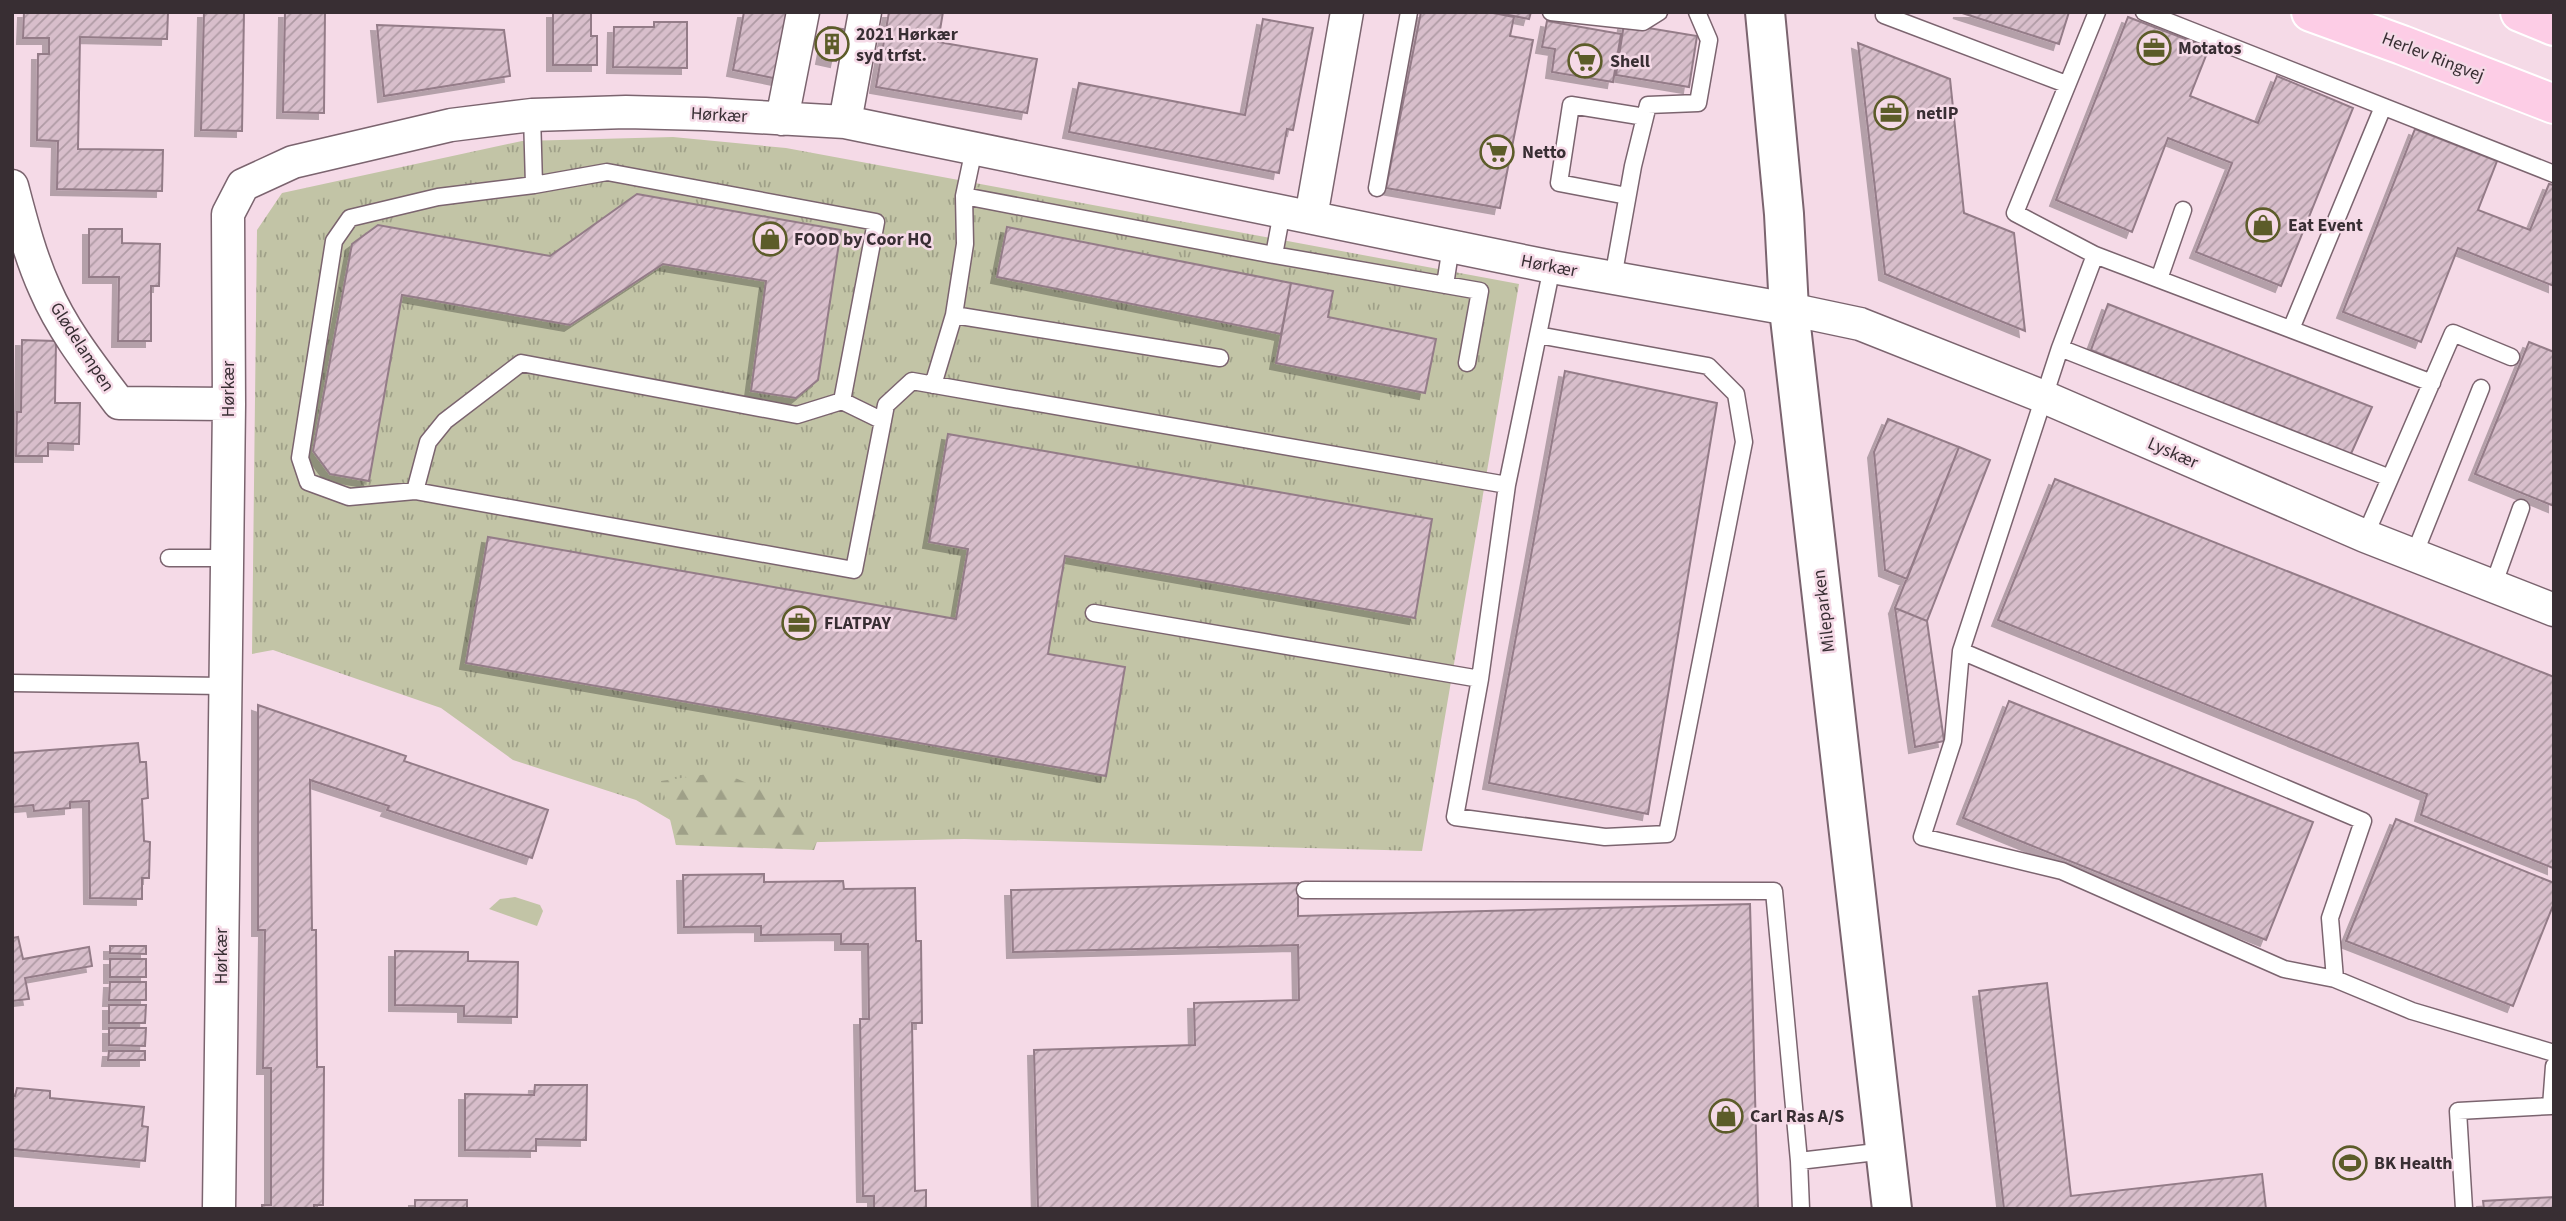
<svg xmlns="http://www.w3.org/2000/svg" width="2566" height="1221" viewBox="0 0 2566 1221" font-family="'Source Sans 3',sans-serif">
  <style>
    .grass { fill: url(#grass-tufts) }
    .forest { fill: url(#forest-firs) }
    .park { fill: #c2c4a6 }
    .building { fill: url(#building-hatch); stroke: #947c88; stroke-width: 2; filter: url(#shadow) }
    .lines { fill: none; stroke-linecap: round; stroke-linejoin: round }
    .service-casing { stroke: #7b646f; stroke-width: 19 }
    .minor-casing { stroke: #7b646f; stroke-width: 35 }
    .tertiary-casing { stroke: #7b646f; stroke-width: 42 }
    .primary-casing { stroke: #fff; stroke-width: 42 }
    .service { stroke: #fff; stroke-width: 16 }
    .minor { stroke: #fff; stroke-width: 32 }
    .tertiary { stroke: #fff; stroke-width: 38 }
    .primary { stroke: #fdcde6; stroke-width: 38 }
    .labels { text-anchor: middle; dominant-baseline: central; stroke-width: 5; stroke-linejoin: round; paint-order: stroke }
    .poi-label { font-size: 18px; font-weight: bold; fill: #382e33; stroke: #f5dae7; text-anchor: start }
    .street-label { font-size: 18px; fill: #382e33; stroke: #f5dae7 }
  </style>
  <defs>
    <pattern id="grass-tufts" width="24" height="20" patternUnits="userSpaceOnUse" patternTransform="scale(1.75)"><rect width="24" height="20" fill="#c2c4a6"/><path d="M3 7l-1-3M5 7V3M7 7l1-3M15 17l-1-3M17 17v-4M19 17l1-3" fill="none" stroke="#9fa088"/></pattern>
    <pattern id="forest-firs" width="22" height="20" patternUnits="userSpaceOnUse" patternTransform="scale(1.75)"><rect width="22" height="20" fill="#c2c4a6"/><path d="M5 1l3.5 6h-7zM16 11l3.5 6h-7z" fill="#9fa088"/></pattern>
    <pattern id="building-hatch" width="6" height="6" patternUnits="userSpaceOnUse" patternTransform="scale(1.75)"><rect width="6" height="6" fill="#d8becb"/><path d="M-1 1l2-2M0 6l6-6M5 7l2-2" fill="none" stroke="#b09ba5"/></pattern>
    <filter id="shadow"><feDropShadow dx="-6" dy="6" stdDeviation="0" flood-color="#0004"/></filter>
  </defs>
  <rect width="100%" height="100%" fill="#f5dae7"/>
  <path class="grass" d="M 673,137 L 786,148 L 1519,284 L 1422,851 L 964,839 L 676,845 L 672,821 L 636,800 L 513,760 L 441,708 L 273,650 L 252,654 L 257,230 L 282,193 L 522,141 Z"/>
  <path class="forest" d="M 721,772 L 768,792 L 821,830 L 814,850 L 676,845 L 661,781 Z"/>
  <path class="park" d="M 515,897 L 540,905 L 543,911 L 537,926 L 489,909 L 500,899 Z"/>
  <path class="building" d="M 24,12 L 168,12 L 167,39 L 80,37 L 78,149 L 163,150 L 162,191 L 57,189 L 58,141 L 37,140 L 38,54 L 49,54 L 49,38 L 23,38 Z
    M 204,12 L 244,12 L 242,131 L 201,130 Z
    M 285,12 L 325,12 L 324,113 L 283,112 Z
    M 553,12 L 591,12 L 591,36 L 597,36 L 597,65 L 553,65 Z
    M 744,12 L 790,12 L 778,79 L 733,70 Z
    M 889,12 L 943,12 L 938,42 L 1037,59 L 1027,113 L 876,87 Z
    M 1421,12 L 1488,12 L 1514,17 L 1510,36 L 1533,40 L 1500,208 L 1386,188 Z
    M 1493,12 L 1531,12 L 1529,19 Z
    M 1959,12 L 2069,12 L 2059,44 Z
    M 2128,17 L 2209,48 L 2190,96 L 2258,123 L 2277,76 L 2353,108 L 2281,286 L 2196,252 L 2232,163 L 2168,138 L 2132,232 L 2056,200 Z
    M 1263,19 L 1313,28 L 1293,130 L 1287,129 L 1279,173 L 1069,132 L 1079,83 L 1245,115 Z
    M 1547,21 L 1621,34 L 1613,82 L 1552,72 L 1555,49 L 1542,47 Z
    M 654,22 L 687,22 L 687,68 L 613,67 L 614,27 L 654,27 Z
    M 1624,24 L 1697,36 L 1689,87 L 1616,75 Z
    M 377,25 L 504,30 L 510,76 L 384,96 Z
    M 828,27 L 843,29 L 836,61 L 822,58 Z
    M 1858,43 L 1950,79 L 1964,213 L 2014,233 L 2025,331 L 1885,274 Z
    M 2415,129 L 2497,161 L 2478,210 L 2530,230 L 2549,184 L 2554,185 L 2554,286 L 2458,248 L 2421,342 L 2343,312 Z
    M 637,194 L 841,230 L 818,380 L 796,398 L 751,391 L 766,281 L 663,264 L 570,325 L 402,295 L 369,481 L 330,474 L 313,451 L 352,244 L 378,225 L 550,256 Z
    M 1007,227 L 1291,283 L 1281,334 L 997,277 Z
    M 89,229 L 122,229 L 122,243 L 160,244 L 159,286 L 151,286 L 151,341 L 118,341 L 119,277 L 89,277 Z
    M 1291,283 L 1333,291 L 1328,317 L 1436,339 L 1425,393 L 1276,363 Z
    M 2108,304 L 2372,407 L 2350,456 L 2091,350 Z
    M 22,340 L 56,341 L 55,403 L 80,403 L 79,444 L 48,443 L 48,456 L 16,456 L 17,412 L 21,412 Z
    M 2529,342 L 2554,352 L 2554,506 L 2475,474 Z
    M 1565,371 L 1717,403 L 1648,814 L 1489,783 Z
    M 1888,419 L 1959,447 L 1907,579 L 1885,570 L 1874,452 Z
    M 948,434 L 1432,519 L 1415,618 L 1065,556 L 1048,654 L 1125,667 L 1106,776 L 466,663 L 488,537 L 956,619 L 968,549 L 929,542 Z
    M 1959,447 L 1990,460 L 1927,621 L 1895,608 Z
    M 2055,479 L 2554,677 L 2553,868 L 2421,815 L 2427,794 L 1998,620 Z
    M 1895,608 L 1927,621 L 1944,741 L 1915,747 Z
    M 2009,701 L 2313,822 L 2266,940 L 1963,818 Z
    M 258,705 L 406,756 L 404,761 L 548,810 L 532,858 L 387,810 L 389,806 L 310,780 L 312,930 L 316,930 L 317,1067 L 324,1067 L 323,1205 L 314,1205 L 314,1209 L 262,1209 L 262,1205 L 271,1205 L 271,1068 L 263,1068 L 265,930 L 258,930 Z
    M 138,743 L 140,762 L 146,762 L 148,798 L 142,799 L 144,841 L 150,842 L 149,878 L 142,878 L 142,899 L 90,898 L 89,801 L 70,802 L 70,808 L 34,811 L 33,805 L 12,807 L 12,753 Z
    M 2396,819 L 2554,883 L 2554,903 L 2513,1006 L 2346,941 Z
    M 764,874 L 764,882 L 843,881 L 844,889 L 915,888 L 916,941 L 921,941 L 922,1023 L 912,1023 L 915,1191 L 926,1190 L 926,1209 L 874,1209 L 874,1196 L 863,1196 L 860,1019 L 869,1019 L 868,944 L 841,944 L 841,934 L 761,935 L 761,926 L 684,927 L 683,875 Z
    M 1298,883 L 1298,916 L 1750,904 L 1758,1209 L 1038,1209 L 1034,1050 L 1195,1045 L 1194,1003 L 1299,1000 L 1298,945 L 1013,952 L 1011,890 Z
    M 18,937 L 23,959 L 89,947 L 92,966 L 25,978 L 29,999 L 12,1001 L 12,938 Z
    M 110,946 L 146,946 L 146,954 L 110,953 Z
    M 395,951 L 468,952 L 468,961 L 518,962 L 517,1017 L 464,1016 L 464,1006 L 395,1005 Z
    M 110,959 L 146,959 L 146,977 L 110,977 Z
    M 110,982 L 146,982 L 146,1000 L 109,1000 Z
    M 2047,983 L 2071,1196 L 2262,1174 L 2266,1209 L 2004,1209 L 1979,991 Z
    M 109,1005 L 146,1005 L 145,1023 L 109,1023 Z
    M 109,1028 L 146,1028 L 145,1046 L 109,1045 Z
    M 109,1051 L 145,1051 L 145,1060 L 108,1060 Z
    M 535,1085 L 587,1085 L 586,1140 L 536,1139 L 536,1151 L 465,1150 L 465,1094 L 534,1095 Z
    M 17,1088 L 50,1091 L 50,1098 L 144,1107 L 142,1126 L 148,1127 L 145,1161 L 12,1149 L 12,1096 L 15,1096 Z
    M 2554,1197 L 2554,1209 L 2484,1209 L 2483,1201 Z
    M 415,1200 L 467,1200 L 467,1209 L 415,1209 Z"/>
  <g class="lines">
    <defs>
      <path id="service" d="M 1551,12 L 1643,22 L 1659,12
        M 2097,12 L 2015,213 L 2095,255 L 2432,383
        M 2144,12 L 2554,174
        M 1884,15 L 2066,84
        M 532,115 L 534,185 L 438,197 L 350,218 L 334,241 L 300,458 L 308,482 L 349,497 L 415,491 L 428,442 L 445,421 L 521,363 L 797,415 L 842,401 L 876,222 L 607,172 L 534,185
        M 1377,188 L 1409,12
        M 964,196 L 1274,255 L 1480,291 L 1467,363
        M 1627,196 L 1559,183 L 1571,105 L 1645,117
        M 1274,255 L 1282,212
        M 2095,255 L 2060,348 L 1961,651 L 2363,821 L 2330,918 L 2335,979
        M 1613,278 L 1633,166 L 1648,105 L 1698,103 L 1709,40 L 1697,12
        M 2159,279 L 2183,210
        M 1445,285 L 1451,246
        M 954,315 L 1220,358
        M 2291,329 L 2383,107
        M 1538,335 L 1708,366 L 1736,394 L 1744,442 L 1667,834 L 1605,837 L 1455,817 L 1480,679 L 1507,485 L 1552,267
        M 2060,348 L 2390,478
        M 933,385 L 954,315 L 965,244 L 964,196 L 974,149
        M 842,401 L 883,421
        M 415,491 L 854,570 L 886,405 L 912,381 L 1507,485
        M 2365,536 L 2453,333 L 2511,357
        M 2414,555 L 2481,388
        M 169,558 L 225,558
        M 2493,586 L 2521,508
        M 1094,613 L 1480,679
        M 1961,651 L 1953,741 L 1922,837 L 2062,871 L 2284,969 L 2335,979 L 2412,1011 L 2554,1053
        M 12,683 L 223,686
        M 1305,890 L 1774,891 L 1799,1161 L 1801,1209
        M 1799,1161 L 1885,1151
        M 2464,1209 L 2458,1111 L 2551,1106 L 2554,1066"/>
      <path id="minor" d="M 782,119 L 803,12
        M 845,122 L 865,12
        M 12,186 C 21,220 30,256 45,289 C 63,331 92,367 119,403 L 229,404
        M 1311,217 L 1347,12
        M 219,1209 L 229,404 L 228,214 L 243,185 L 293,162 L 451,125 L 532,115 L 626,112 L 705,114 L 845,122 L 1552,267 L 1789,309 L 1860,324 L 2044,397 L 2365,536 L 2554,610"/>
      <path id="tertiary" d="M 1765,12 L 1784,214 L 1789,309 L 1892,1209"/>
      <path id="primary" d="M 2311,12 L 2402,45 L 2554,104
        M 2520,12 L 2554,26"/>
    </defs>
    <use href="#service" class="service-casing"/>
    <use href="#minor" class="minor-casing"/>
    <use href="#tertiary" class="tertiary-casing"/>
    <use href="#primary" class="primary-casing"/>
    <use href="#service" class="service"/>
    <use href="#minor" class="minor"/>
    <use href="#tertiary" class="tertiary"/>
    <use href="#primary" class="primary"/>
  </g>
  <defs>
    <symbol id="building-ring" viewBox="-11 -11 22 22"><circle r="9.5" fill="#f5dae7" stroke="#5c5c29" stroke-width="1.5"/><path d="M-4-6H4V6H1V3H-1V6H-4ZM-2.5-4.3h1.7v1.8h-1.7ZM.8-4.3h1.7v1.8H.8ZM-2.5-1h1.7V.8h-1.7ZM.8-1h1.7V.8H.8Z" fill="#5c5c29"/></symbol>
    <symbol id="office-ring" viewBox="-11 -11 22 22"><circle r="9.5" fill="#f5dae7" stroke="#5c5c29" stroke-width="1.5"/><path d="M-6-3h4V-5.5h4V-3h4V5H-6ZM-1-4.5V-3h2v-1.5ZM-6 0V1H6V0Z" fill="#5c5c29"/></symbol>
    <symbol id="supermarket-ring" viewBox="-11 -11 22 22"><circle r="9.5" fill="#f5dae7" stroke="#5c5c29" stroke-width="1.5"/><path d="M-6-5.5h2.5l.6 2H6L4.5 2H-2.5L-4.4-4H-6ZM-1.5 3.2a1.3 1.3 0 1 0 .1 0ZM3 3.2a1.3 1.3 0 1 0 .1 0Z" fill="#5c5c29"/></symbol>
    <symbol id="shop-ring" viewBox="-11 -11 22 22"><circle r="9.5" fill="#f5dae7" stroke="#5c5c29" stroke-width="1.5"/><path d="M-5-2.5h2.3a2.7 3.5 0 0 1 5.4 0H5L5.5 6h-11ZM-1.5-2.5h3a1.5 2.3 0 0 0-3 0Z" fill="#5c5c29"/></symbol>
    <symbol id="stadium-ring" viewBox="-11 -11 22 22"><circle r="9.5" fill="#f5dae7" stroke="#5c5c29" stroke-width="1.5"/><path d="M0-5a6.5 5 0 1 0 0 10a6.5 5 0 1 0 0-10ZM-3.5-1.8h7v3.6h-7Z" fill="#5c5c29"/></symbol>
  </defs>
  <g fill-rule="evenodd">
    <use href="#building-ring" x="813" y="25" width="38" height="38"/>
    <use href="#office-ring" x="2135" y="29" width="38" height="38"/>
    <use href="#supermarket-ring" x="1566" y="42" width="38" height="38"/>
    <use href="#office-ring" x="1872" y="94" width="38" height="38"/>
    <use href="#supermarket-ring" x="1478" y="133" width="38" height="38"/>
    <use href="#shop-ring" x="2244" y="206" width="38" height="38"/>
    <use href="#shop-ring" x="751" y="220" width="38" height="38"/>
    <use href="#office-ring" x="780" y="604" width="38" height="38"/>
    <use href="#shop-ring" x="1707" y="1097" width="38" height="38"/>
    <use href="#stadium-ring" x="2331" y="1144" width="38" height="38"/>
  </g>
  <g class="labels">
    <g class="poi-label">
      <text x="856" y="34">2021 Hørkær<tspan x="856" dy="21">syd trfst.</tspan></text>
      <text x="2178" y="48">Motatos</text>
      <text x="1610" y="61">Shell</text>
      <text x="1916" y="113">netIP</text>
      <text x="1522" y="152">Netto</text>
      <text x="2288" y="225">Eat Event</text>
      <text x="794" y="239">FOOD by Coor HQ</text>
      <text x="824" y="623">FLATPAY</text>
      <text x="1750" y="1116">Carl Ras A/S</text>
      <text x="2374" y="1163">BK Health</text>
    </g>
    <g class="street-label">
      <text transform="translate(2433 57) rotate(21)">Herlev Ringvej</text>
      <text transform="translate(719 115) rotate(3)">Hørkær</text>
      <text transform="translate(1549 266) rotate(11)">Hørkær</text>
      <text transform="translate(82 347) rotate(57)">Glødelampen</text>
      <text transform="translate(228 389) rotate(-90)">Hørkær</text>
      <text transform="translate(2173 453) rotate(24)">Lyskær</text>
      <text transform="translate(1824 611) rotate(-97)">Mileparken</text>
      <text transform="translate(221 956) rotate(-90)">Hørkær</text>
    </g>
  </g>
  <rect width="2566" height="1221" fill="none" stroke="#382e33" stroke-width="28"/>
</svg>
